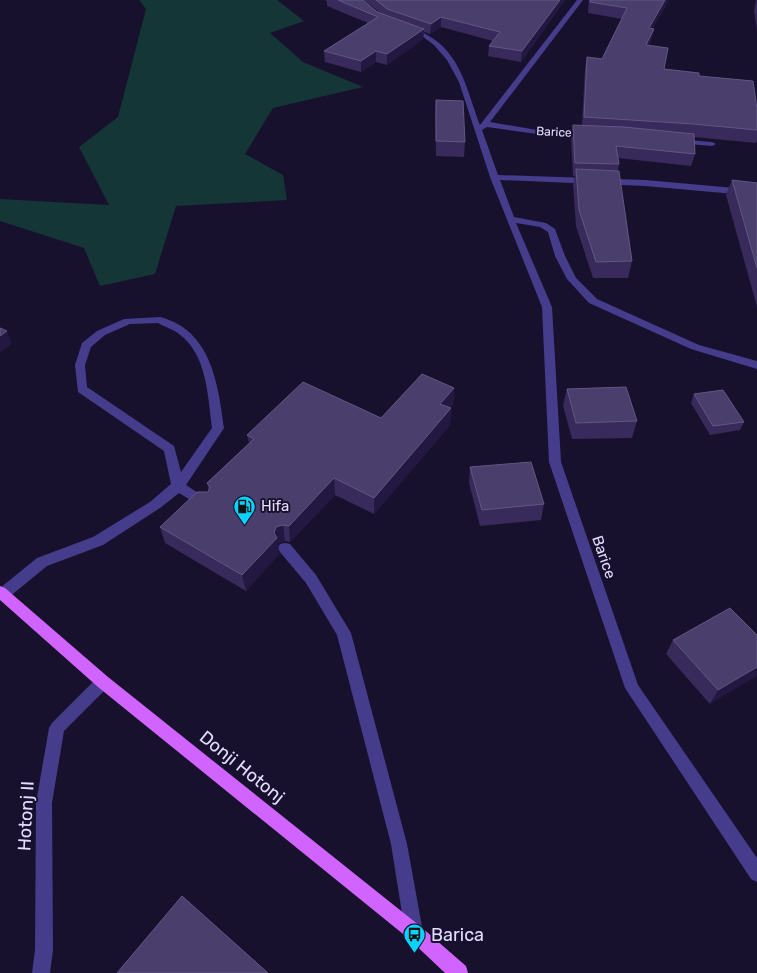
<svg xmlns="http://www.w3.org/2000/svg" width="757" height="973" viewBox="0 0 757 973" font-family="Rubik,sans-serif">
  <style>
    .green { fill: #143637 }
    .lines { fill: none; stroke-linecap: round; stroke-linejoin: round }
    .service { fill: #453c8c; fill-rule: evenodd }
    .minor { fill: #453c8c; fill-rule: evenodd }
    .primary { fill: #d164ff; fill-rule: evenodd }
    .wall { fill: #382a5a }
    .shaded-wall { fill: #231841 }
    .building { fill: #4a3e6c; stroke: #625783 }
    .labels { text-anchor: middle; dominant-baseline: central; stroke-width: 4; stroke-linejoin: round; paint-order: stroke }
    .far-street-label { font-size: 12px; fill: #e4ddff; stroke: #18112d }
    .poi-label { font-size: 15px; fill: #e4ddff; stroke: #18112d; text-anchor: start }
    .street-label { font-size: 15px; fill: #e4ddff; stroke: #18112d }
    .near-street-label { font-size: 18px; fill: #e4ddff; stroke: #18112d }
    .near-poi-label { font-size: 18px; fill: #e4ddff; stroke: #18112d; text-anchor: start }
  </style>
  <rect width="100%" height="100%" fill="#18112d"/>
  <path class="green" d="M 139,0 L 277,0 L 304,21 L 270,33 L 303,62 L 363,87 L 273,108 L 245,154 L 283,175 L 287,200 L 176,206 L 155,274 L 100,286 L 84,248 L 0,221 L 0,199 L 109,205 L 79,147 L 118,117 L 146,9 Z"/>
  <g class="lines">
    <path class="service" d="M 160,317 C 211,330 218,383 224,428 L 186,485 L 210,501 L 212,504 L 210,507 L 202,507 L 179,493 L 160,508 L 103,545 L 47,566 L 8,598 L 0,599 L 0,588 L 37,558 L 93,537 L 150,502 L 171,484 L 164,451 L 78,392 L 75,365 L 82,343 L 97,331 L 124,319 ZM 158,323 C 165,327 173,329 179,334 C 207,354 208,397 212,428 L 181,472 L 174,446 L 87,387 L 85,365 L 91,347 L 105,335 L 130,324 Z
      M 285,543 L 290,544 L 316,575 L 351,633 L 407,844 L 423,932 L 420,938 L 414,941 L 408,938 L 405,932 L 391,844 L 337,635 L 306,583 L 280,552 L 278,548 L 280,544 Z"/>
    <path class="minor" d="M 577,0 L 583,0 L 490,122 L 537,130 L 588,132 L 592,134 L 588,136 L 537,134 L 487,127 L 482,130 L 498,175 L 645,180 L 757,190 L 757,196 L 645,186 L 500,180 L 514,217 L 546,223 L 555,229 L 565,256 L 576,278 L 597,299 L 699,345 L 757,361 L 757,369 L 691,349 L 589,303 L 567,279 L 555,256 L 548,232 L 540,227 L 516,223 L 552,307 L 561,462 L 638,685 L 757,858 L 757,882 L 751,879 L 625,688 L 549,462 L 542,307 L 490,177 L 459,82 L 447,60 L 434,45 L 422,36 L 405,29 L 408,27 C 459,42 464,82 480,125 Z
      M 674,139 L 712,142 L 716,144 L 712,146 L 677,143 L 674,143 Z
      M 103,675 L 108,677 L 110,682 L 108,687 L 64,731 L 52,803 L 53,950 L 50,973 L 32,973 L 35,950 L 36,803 L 49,728 L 52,723 L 98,677 Z"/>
    <path class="primary" d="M 0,586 L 5,588 L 108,677 L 420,926 L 466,966 L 468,973 L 445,973 L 408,938 L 98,687 L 0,600 Z"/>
  </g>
  <path class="wall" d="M 324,0 L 363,0 L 377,12 L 380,13 L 364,0 L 565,0 L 521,62 L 488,56 L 489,46 L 493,41 L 441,27 L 430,34 L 424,32 L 423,39 L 387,65 L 376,62 L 361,72 L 325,62 L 324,51 L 368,23 L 327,6 L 327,1 Z
    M 589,0 L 669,0 L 652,29 L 654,29 L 651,41 L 649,46 L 664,69 L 699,76 L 757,109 L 757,140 L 756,143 L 694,137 L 695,154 L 691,166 L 618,158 L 619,164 L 618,171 L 632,261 L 628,278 L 593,278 L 576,226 L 573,185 L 575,176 L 573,176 L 571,137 L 573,125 L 582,125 L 585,69 L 587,57 L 602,59 L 622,19 L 588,13 Z
    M 756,0 L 757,0 L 757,30 L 754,11 Z
    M 436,100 L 465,142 L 464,157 L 436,156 L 435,115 Z
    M 732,180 L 757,183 L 757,307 L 726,195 Z
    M 454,388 L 453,404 L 450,408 L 451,408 L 450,425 L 374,514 L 335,495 L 290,542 L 285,541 L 278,543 L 279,554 L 246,591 L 165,543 L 160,527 L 208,492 L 209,490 L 207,483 L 249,443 L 247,435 L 381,418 Z
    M 567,389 L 637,421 L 632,438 L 572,439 L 563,405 Z
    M 694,394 L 744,422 L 740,430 L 710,435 L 691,403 Z
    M 470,467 L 544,504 L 541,520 L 480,526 L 469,483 Z
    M 757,635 L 710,704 L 666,654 L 673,640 Z"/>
  <path class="shaded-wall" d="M 560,0 L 565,0 L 521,62 L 522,51 Z
    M 665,0 L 669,0 L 646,40 L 649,28 Z
    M 441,17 L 441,27 L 430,34 L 431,24 Z
    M 424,29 L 423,39 L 387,65 L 387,54 Z
    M 654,29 L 651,41 L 644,57 L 646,45 Z
    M 376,51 L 376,62 L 361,72 L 361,61 Z
    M 7,331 L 12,344 L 0,352 L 0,336 Z
    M 454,388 L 453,404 L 439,420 L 440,404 Z
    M 451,408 L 450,425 L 374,514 L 374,498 Z
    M 334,478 L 335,495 L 290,542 L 289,526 Z
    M 283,525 L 285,541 L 278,543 L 279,554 L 246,591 L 242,575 L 274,533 L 276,527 Z
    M 757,667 L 757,676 L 710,704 L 718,690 Z"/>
  <path class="building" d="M 338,0 L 363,0 L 377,12 L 424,29 L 387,54 L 376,51 L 361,61 L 324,51 L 378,17 Z
    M 376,0 L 560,0 L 522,51 L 489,46 L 500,32 L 441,17 L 431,24 L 387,9 Z
    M 590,0 L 665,0 L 649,28 L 654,29 L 646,45 L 668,48 L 664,69 L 699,73 L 699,76 L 753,81 L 757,109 L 757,130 L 693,124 L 584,117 L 587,57 L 602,59 L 627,8 L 590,2 Z
    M 436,100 L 463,101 L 465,142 L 436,141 Z
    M 573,125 L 624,127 L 694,134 L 695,154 L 616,146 L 619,164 L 575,163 Z
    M 576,169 L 619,171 L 632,261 L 596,262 L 579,210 Z
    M 732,180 L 757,183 L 757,268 Z
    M 0,328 L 7,331 L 0,336 Z
    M 422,374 L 454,388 L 440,404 L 451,408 L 374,498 L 334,478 L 289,526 L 283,525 L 276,527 L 274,533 L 277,538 L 242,575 L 160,527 L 197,492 L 208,492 L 210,487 L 207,483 L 254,439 L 247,435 L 303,382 L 381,418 Z
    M 626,387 L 637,421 L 576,423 L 567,389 Z
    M 723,390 L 744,422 L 713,426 L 694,394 Z
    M 531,462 L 544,504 L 482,510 L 470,467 Z
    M 730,608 L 757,635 L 757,667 L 718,690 L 673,640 Z
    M 182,896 L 268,973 L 117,973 Z"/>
  <defs>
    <symbol id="fuel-pin" viewBox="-11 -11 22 30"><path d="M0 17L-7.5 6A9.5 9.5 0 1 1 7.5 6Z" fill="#09d4ff" stroke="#18112d"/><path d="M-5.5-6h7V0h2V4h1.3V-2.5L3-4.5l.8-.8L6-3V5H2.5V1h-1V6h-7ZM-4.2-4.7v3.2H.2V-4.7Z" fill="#111"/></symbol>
    <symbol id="bus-pin" viewBox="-11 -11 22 30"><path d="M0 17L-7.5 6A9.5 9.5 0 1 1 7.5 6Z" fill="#09d4ff" stroke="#18112d"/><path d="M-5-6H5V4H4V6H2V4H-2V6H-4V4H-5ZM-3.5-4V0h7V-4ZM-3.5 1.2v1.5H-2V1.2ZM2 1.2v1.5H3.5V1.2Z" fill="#111"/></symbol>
  </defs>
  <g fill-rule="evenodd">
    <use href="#fuel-pin" x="232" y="494" width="25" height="34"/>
    <use href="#bus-pin" x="402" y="922" width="25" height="34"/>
  </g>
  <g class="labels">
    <g class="far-street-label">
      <text transform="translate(554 132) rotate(3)">Barice</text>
    </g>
    <g class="poi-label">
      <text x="261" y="506">Hifa</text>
    </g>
    <g class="street-label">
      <text transform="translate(604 557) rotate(71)">Barice</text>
    </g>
    <g class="near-street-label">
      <text transform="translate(242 767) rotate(39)">Donji Hotonj</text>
      <text transform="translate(26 816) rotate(-87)">Hotonj II</text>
    </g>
    <g class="near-poi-label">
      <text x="431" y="935">Barica</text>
    </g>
  </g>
</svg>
